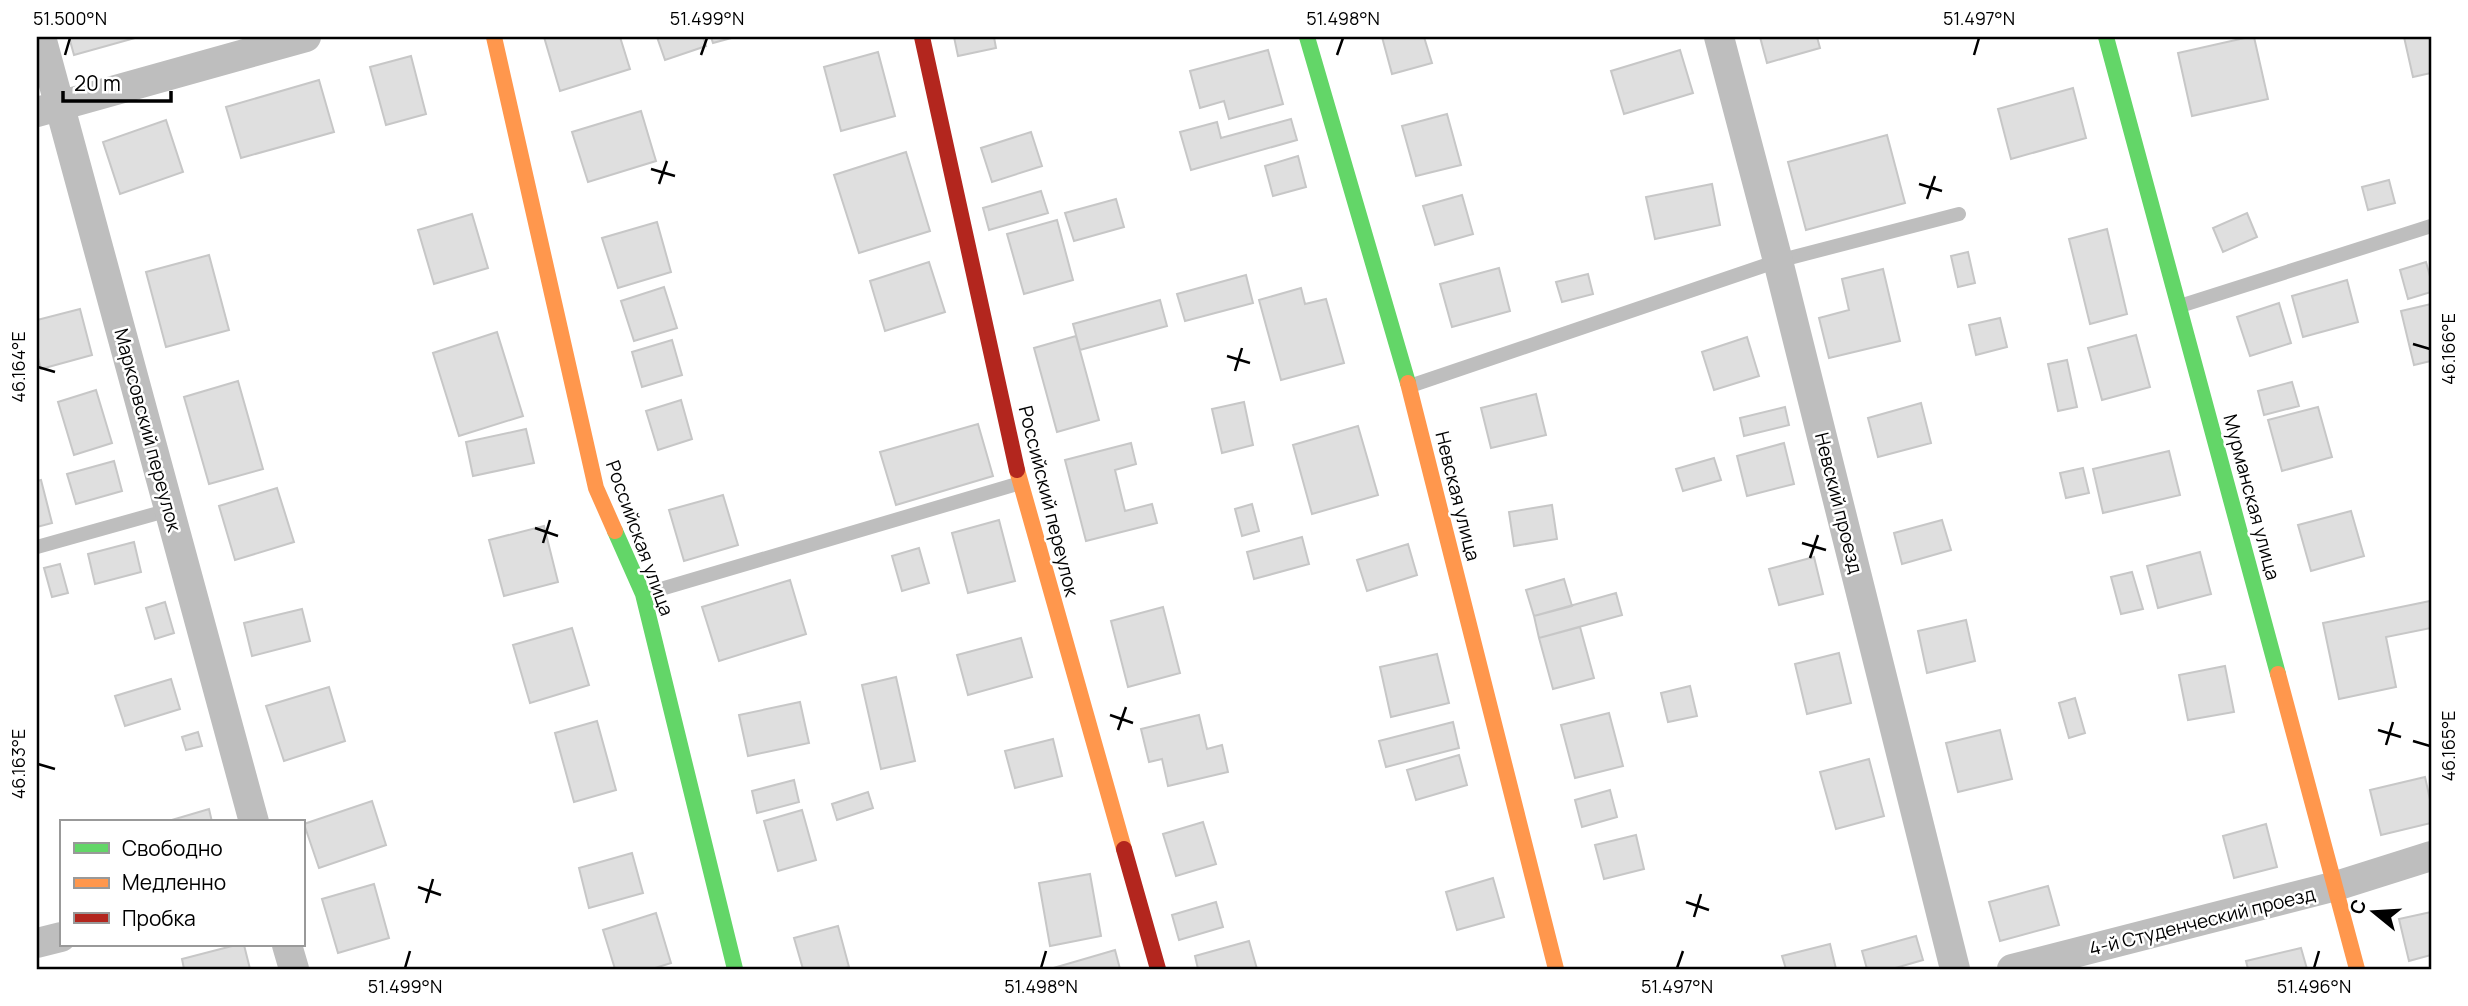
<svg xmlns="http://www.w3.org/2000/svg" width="2468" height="1006" viewBox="0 0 2468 1006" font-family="Manrope,sans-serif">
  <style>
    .building { fill: #dfdfdf; stroke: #c7c7c7; stroke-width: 2 }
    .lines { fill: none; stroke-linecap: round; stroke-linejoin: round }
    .lane { stroke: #bebebe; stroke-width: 14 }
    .street { stroke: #bebebe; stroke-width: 30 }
    .fast { stroke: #63d668; stroke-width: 16 }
    .slow { stroke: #ff974d; stroke-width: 16 }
    .jam { stroke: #b3261e; stroke-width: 16 }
    .ticks { fill: none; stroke: #000; stroke-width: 2.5 }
    .labels { text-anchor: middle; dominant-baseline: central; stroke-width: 5; stroke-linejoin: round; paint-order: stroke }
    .street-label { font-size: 19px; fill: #000; stroke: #fff }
    .neatline { fill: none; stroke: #000; stroke-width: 2.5 }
    .ticks-label { font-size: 18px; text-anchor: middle; fill: #000 }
  </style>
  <rect width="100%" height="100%" fill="#fff"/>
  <path class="building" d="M 69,37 L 135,37 L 135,38 L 74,55 Z
    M 544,37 L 620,37 L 630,69 L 560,91 Z
    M 657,37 L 703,37 L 706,46 L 665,60 Z
    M 711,37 L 735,37 L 713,43 Z
    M 954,37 L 994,37 L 996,48 L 958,56 Z
    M 1382,37 L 1424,37 L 1432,63 L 1392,74 Z
    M 1760,37 L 1817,37 L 1820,48 L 1767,63 Z
    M 2249,37 L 2254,37 L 2268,99 L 2192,116 L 2178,53 Z
    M 2404,37 L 2431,37 L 2431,73 L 2413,77 Z
    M 1268,50 L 1283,104 L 1229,119 L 1224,101 L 1200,108 L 1190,71 Z
    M 1680,50 L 1693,93 L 1624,114 L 1611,71 Z
    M 878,52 L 895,116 L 841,131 L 824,67 Z
    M 411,56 L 426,114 L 386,125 L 370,67 Z
    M 319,80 L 334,132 L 241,158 L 226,107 Z
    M 2073,88 L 2086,138 L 2011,159 L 1998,109 Z
    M 641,111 L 656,161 L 588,182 L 572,132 Z
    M 1447,114 L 1461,165 L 1416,176 L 1402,126 Z
    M 1291,119 L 1297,140 L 1191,170 L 1180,132 L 1217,122 L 1221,138 Z
    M 166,120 L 183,172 L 120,194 L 103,142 Z
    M 1031,132 L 1042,166 L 992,182 L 981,148 Z
    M 1887,135 L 1905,203 L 1806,230 L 1788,162 Z
    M 906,152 L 930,231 L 859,253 L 834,175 Z
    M 1298,156 L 1306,187 L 1273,196 L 1265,166 Z
    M 2389,180 L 2395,203 L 2368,210 L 2362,187 Z
    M 1712,184 L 1720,225 L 1655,239 L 1646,197 Z
    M 1041,191 L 1048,213 L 989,230 L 983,208 Z
    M 1462,195 L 1473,234 L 1435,245 L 1423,206 Z
    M 1116,199 L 1124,227 L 1074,241 L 1065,213 Z
    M 2247,213 L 2257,237 L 2223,252 L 2213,228 Z
    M 472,214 L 488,268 L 434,284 L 418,230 Z
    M 1057,220 L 1073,280 L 1024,294 L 1007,234 Z
    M 657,222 L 671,272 L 618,288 L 602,238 Z
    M 2107,229 L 2127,314 L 2090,324 L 2069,239 Z
    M 1968,252 L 1975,283 L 1958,287 L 1951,256 Z
    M 209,255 L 229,330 L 166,347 L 146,272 Z
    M 929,262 L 945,312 L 885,331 L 870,281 Z
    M 2426,262 L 2431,280 L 2431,292 L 2408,299 L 2400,270 Z
    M 1499,268 L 1510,311 L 1452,327 L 1440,284 Z
    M 1883,269 L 1900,341 L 1829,358 L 1819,318 L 1849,310 L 1842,279 Z
    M 1588,274 L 1593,294 L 1562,302 L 1556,282 Z
    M 1246,275 L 1253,303 L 1185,321 L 1177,294 Z
    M 2347,280 L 2358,322 L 2303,337 L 2292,296 Z
    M 664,287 L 677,328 L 634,341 L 621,301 Z
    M 1301,288 L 1305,304 L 1326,299 L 1344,363 L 1281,380 L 1259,300 Z
    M 1160,300 L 1167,326 L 1080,350 L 1073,324 Z
    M 2279,303 L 2291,343 L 2250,356 L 2237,317 Z
    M 2431,304 L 2431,361 L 2414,365 L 2401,311 Z
    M 80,309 L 92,355 L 41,369 L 37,354 L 37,320 Z
    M 2000,318 L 2007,347 L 1976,355 L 1969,325 Z
    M 497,332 L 523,416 L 459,436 L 433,353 Z
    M 2136,335 L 2150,387 L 2102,400 L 2088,348 Z
    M 1076,336 L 1099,420 L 1057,432 L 1034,348 Z
    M 1747,337 L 1759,376 L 1714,390 L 1702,352 Z
    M 672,340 L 682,375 L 642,387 L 632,352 Z
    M 2067,360 L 2077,407 L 2058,411 L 2048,364 Z
    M 238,381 L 263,469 L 209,484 L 184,397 Z
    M 2292,382 L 2299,406 L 2264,415 L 2258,391 Z
    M 96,390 L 112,443 L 74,455 L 58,402 Z
    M 1536,394 L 1546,435 L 1491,448 L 1481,408 Z
    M 681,400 L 692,439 L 658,450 L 646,411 Z
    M 1244,402 L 1253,445 L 1222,453 L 1212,409 Z
    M 1921,403 L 1931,443 L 1878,457 L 1868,418 Z
    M 1785,407 L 1789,425 L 1744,436 L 1740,418 Z
    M 2318,407 L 2332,457 L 2282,471 L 2268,420 Z
    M 978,424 L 993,476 L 896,505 L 880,452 Z
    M 1358,426 L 1378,495 L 1312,514 L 1293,445 Z
    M 526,429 L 534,463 L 473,476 L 466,442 Z
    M 1131,443 L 1136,464 L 1115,470 L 1125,511 L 1152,504 L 1157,523 L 1086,541 L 1065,460 Z
    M 1784,443 L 1794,484 L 1747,496 L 1737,456 Z
    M 2169,451 L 2180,495 L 2103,513 L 2093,469 Z
    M 1714,458 L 1721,480 L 1683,491 L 1676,469 Z
    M 114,461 L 122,491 L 76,504 L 67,474 Z
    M 2083,468 L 2089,493 L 2066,498 L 2060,473 Z
    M 41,480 L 52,523 L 37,527 L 37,481 Z
    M 277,488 L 294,542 L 235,560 L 219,506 Z
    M 723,495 L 738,545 L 684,561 L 669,510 Z
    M 1252,504 L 1259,531 L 1242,536 L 1235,509 Z
    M 1552,505 L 1557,539 L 1514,546 L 1509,512 Z
    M 2351,511 L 2364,556 L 2311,571 L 2298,525 Z
    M 999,520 L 1015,581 L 968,593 L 952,533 Z
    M 1942,520 L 1951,550 L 1902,564 L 1894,533 Z
    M 544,526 L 558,582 L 504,596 L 489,540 Z
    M 1302,537 L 1309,564 L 1254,579 L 1247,552 Z
    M 134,542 L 141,572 L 95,584 L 88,554 Z
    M 1408,544 L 1417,575 L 1367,591 L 1357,560 Z
    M 919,548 L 929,583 L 902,591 L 892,556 Z
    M 2200,552 L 2211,594 L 2158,608 L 2147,566 Z
    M 1814,557 L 1823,594 L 1779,605 L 1769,569 Z
    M 60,564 L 68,593 L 52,597 L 44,568 Z
    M 2132,572 L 2143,609 L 2121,614 L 2111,577 Z
    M 1564,579 L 1572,606 L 1534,616 L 1526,590 Z
    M 790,580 L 806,634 L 719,661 L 702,607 Z
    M 1616,593 L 1622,615 L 1539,638 L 1534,616 Z
    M 2430,601 L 2431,628 L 2386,637 L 2396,687 L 2339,699 L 2323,623 Z
    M 165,602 L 174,633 L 155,639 L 146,608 Z
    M 1163,607 L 1180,673 L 1128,687 L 1111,621 Z
    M 302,609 L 310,641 L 252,656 L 244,623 Z
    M 1966,620 L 1975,661 L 1927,673 L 1918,631 Z
    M 1580,627 L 1594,678 L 1553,689 L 1539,638 Z
    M 572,628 L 589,685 L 530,703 L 513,645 Z
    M 1021,638 L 1032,677 L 968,695 L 957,655 Z
    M 1839,653 L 1851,703 L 1807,714 L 1795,664 Z
    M 1437,654 L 1449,703 L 1391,717 L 1380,667 Z
    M 2225,666 L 2234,712 L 2188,720 L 2179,675 Z
    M 896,677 L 915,761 L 881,769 L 862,685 Z
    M 171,679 L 180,709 L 125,726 L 115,696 Z
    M 1690,686 L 1697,716 L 1668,722 L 1661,693 Z
    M 329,687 L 345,741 L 284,761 L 266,706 Z
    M 2075,698 L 2085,733 L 2069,738 L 2059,703 Z
    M 800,702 L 809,743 L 748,756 L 739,715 Z
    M 1609,713 L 1623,766 L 1575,778 L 1561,725 Z
    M 1199,715 L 1207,749 L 1222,745 L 1228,772 L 1168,786 L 1162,759 L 1149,762 L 1141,729 Z
    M 597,721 L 616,790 L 574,802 L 555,733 Z
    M 1453,722 L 1459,748 L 1386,767 L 1379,741 Z
    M 2000,730 L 2012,779 L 1958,792 L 1946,743 Z
    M 198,732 L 202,746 L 186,750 L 182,737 Z
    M 1053,739 L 1062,776 L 1015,788 L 1005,751 Z
    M 1459,755 L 1467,785 L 1416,800 L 1407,770 Z
    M 1869,759 L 1884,816 L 1836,829 L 1820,772 Z
    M 2425,777 L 2431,804 L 2431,823 L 2381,835 L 2370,790 Z
    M 794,780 L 799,802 L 757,813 L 752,791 Z
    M 1610,790 L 1617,817 L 1582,827 L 1575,800 Z
    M 868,792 L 873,808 L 837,820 L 832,804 Z
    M 372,801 L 386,845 L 319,868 L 304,824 Z
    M 209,809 L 212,822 L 165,822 Z
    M 802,810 L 816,860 L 778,871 L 764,821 Z
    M 1203,822 L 1216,864 L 1176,876 L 1163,834 Z
    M 2266,824 L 2277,867 L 2234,878 L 2223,836 Z
    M 1636,835 L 1644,869 L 1604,879 L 1595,845 Z
    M 632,853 L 643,893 L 589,908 L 579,868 Z
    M 1090,874 L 1101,936 L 1050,946 L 1039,883 Z
    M 1493,878 L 1504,917 L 1457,930 L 1446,892 Z
    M 374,884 L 389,938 L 338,953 L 322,899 Z
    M 2048,886 L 2059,925 L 2000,941 L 1989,902 Z
    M 1216,902 L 1223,927 L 1179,940 L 1172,915 Z
    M 2431,912 L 2431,955 L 2409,961 L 2399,919 Z
    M 656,913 L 671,963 L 652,969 L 615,969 L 603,930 Z
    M 838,926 L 849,967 L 841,969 L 803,969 L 794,938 Z
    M 1916,936 L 1923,960 L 1892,969 L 1867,969 L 1862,951 Z
    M 1249,941 L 1257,969 L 1198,969 L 1195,956 Z
    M 1830,944 L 1836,969 L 1786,969 L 1782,956 Z
    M 236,945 L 244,945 L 250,969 L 184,969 L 182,959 Z
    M 2301,948 L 2307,969 L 2248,969 L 2246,961 Z
    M 1115,950 L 1120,969 L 1050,969 Z"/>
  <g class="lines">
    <path class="lane" d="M 2180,306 L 2431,226
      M 1410,386 L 1778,261 L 1959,214
      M 37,547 L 169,510
      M 644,594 L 1017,484"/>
    <path class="street" d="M 41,37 L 254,822
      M 1719,37 L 1778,261 L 1955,969
      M 37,112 L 306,37
      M 37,943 L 61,937
      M 287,945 L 294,969
      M 2012,969 L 2336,886 L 2431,856"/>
    <path class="fast" d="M 1307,37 L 1408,383
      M 2106,37 L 2278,674
      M 615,531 L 643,594 L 735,969"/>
    <path class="slow" d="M 494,37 L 596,488 L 615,531
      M 1408,383 L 1556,969
      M 1017,470 L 1124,849
      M 2278,674 L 2357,969"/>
    <path class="jam" d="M 922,37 L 1017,470
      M 1124,849 L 1158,969"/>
  </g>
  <path class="ticks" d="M 65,55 L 70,38M 701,55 L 707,38M 1337,55 L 1343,38M 1974,55 L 1979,38M 651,169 L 675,176M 659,184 L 667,161M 1919,184 L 1942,191M 1927,199 L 1935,176M 2413,344 L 2430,349M 1227,356 L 1250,363M 38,367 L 55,372M 1235,371 L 1242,348M 535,528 L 558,536M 543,543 L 550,520M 1802,543 L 1826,550M 1810,558 L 1818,535M 1110,715 L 1133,723M 1118,730 L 1126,707M 2378,730 L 2401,737M 2413,741 L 2430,746M 2386,745 L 2393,722M 38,764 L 55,769M 418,887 L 441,895M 1686,902 L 1709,910M 426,903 L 433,879M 1694,917 L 1701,894M 405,968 L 410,951M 1041,968 L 1046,951M 1677,968 L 1683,951M 2314,968 L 2319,951"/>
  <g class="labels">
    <g class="street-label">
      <text transform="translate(148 430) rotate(75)">Марксовский переулок</text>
      <text transform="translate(1458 496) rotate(76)">Невская улица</text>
      <text transform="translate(2252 497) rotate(75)">Мурманская улица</text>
      <text transform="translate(1049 501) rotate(76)">Российский переулок</text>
      <text transform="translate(1839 503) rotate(76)">Невский проезд</text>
      <text transform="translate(640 538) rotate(70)">Российская улица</text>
      <text transform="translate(2202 921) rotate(-14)">4-й Студенческий проезд</text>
    </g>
  </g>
  <rect width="2468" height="1006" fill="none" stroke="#ffffff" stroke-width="77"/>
  <rect x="60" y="820" width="245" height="126" fill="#ffffff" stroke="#999999" stroke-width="2"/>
  <rect x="74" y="843" width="35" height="10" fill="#63d668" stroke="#999999" stroke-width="2"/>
  <text x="122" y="856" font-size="21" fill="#000000">Свободно</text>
  <rect x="74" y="878" width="35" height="10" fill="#ff974d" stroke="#999999" stroke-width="2"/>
  <text x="122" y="890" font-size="21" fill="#000000">Медленно</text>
  <rect x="74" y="913" width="35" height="10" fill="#b3261e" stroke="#999999" stroke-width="2"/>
  <text x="122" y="926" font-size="21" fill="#000000">Пробка</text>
  <g transform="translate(2374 912) rotate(288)" stroke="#ffffff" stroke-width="5" paint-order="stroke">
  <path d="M0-5L12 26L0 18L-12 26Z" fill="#000000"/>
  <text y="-10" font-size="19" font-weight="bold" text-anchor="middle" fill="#000000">С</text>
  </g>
  <path d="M63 91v10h108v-10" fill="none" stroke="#000000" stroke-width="3.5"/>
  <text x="74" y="91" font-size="21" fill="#000000" stroke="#ffffff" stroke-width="5" paint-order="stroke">20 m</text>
  <rect x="38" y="38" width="2392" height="930" class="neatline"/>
  <g class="ticks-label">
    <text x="70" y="25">51.500°N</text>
    <text x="707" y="25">51.499°N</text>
    <text x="1343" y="25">51.498°N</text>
    <text x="1979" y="25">51.497°N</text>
    <text transform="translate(2449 349) rotate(-90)" y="6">46.166°E</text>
    <text transform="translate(19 367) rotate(-90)" y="6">46.164°E</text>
    <text transform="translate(2449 746) rotate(-90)" y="6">46.165°E</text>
    <text transform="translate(19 764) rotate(-90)" y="6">46.163°E</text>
    <text x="405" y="993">51.499°N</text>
    <text x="1041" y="993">51.498°N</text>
    <text x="1677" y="993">51.497°N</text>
    <text x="2314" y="993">51.496°N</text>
  </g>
</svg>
